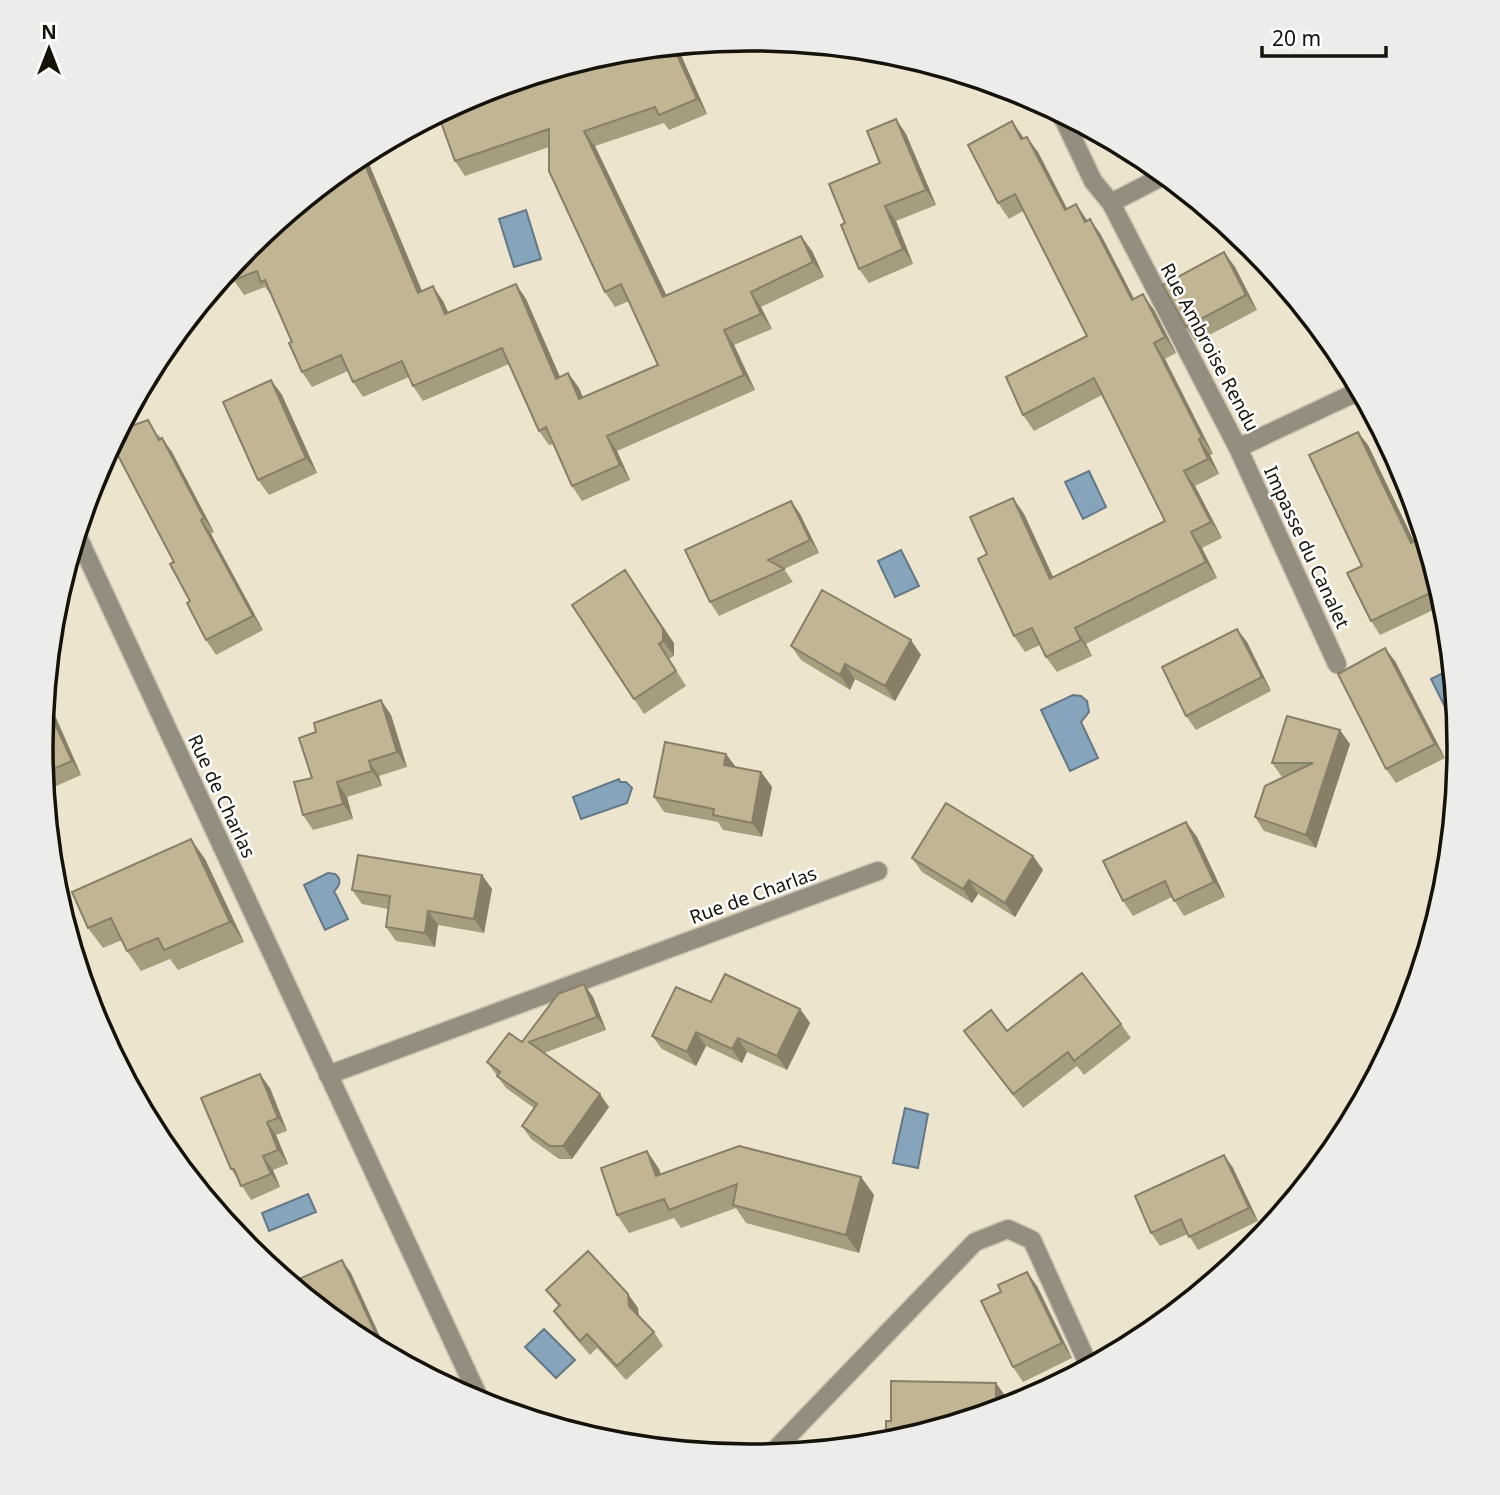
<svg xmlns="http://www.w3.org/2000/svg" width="1500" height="1495" viewBox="0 0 1500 1495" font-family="'Noto Sans',sans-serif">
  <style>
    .water { fill: #86a4bb; stroke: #647886; stroke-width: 2 }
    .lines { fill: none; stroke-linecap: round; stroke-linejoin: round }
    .street-casing { stroke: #cac2ae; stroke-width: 21 }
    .street { stroke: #948e80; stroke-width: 18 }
    .wall { fill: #a69c7e }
    .shaded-wall { fill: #877f67 }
    .building { fill: #c1b593; stroke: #877f67; stroke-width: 2 }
    .labels { text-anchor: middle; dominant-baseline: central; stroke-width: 5; stroke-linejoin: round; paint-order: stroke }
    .street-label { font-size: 19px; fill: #15120a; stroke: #fff }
    .rim { fill: none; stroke: #15120a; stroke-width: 3.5 }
  </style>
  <rect width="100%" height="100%" fill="#ede4cd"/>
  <path class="water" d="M 526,210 L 541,259 L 514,267 L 499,219 Z
    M 1089,471 L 1106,507 L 1083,519 L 1065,482 Z
    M 901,550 L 919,586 L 895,597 L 878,561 Z
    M 1451,669 L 1455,712 L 1449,715 L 1431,679 Z
    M 1073,695 L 1081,696 L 1087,701 L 1089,712 L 1081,722 L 1098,758 L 1070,771 L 1041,710 Z
    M 619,779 L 620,782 L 626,782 L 632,788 L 627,803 L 581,819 L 573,797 Z
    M 328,873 L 335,874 C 342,879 340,886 334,891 L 348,919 L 325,930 L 304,885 Z
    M 905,1108 L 928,1114 L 918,1168 L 893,1163 Z
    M 308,1194 L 316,1212 L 269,1231 L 262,1213 Z
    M 544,1329 L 575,1360 L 556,1378 L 525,1347 Z"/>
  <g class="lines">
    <defs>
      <path id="street" d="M 1057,111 L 1064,120 L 1093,181 L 1111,203
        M 1165,175 L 1111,203 L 1238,448 L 1359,391
        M 1238,448 L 1337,664
        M 77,535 L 482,1404
        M 328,1075 L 878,871
        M 771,1454 L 975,1242 L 1008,1229 L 1032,1240 L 1089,1366"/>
    </defs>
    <use href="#street" class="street-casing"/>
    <use href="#street" class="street"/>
  </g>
  <path class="wall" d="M 677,46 L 707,114 L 669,130 L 664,123 L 595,146 L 666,295 L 801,236 L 812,251 L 824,277 L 761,307 L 772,329 L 734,345 L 755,390 L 617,451 L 630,480 L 582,501 L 572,486 L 553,444 L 549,445 L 539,431 L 509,364 L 423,401 L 413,386 L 409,377 L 363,397 L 353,382 L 348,371 L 312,387 L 302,372 L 292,342 L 272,296 L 265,287 L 244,295 L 235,282 L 211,292 L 249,246 L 356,158 L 364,154 L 367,159 L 422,291 L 443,301 L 448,312 L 516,284 L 526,299 L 560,377 L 568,373 L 579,388 L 583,398 L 658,365 L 629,301 L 615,307 L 605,292 L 549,147 L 465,176 L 455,161 Z
    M 896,119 L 906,134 L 936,205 L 896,221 L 913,264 L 869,283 L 859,269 L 845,223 L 880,163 Z
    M 1024,138 L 1038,152 L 1067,209 L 1087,221 L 1090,219 L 1101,235 L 1134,299 L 1154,310 L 1176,353 L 1165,359 L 1213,454 L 1210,455 L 1219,474 L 1195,486 L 1222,538 L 1202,548 L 1217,578 L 1086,644 L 1092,656 L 1057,672 L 1046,657 L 1040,645 L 1025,652 L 1014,636 L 987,554 L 1013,498 L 1024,514 L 1053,577 L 1165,521 L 1102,395 L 1034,431 L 1023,415 L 1087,336 L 1023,211 L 1009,219 L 998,203 Z
    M 1224,252 L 1235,267 L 1257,310 L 1196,342 L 1186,327 Z
    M 271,380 L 282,395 L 317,473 L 269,495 L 258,480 Z
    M 158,434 L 172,452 L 214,532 L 211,534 L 263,630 L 216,655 L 206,640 L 174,562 Z
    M 1368,445 L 1414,542 L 1423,537 L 1444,605 L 1380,635 L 1371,621 L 1362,566 Z
    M 791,501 L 800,514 L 819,553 L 784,569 L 793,582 L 719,616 L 710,602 Z
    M 572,605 L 674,643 L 674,656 L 669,659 L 686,686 L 644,714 Z
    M 1237,629 L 1247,642 L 1271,691 L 1196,730 L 1186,716 Z
    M 791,646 L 921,655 L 895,701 L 855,679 L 850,690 L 801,660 Z
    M 1395,661 L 1445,758 L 1396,783 L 1386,769 Z
    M 46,695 L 81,775 L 45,791 L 41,747 Z
    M 381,700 L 391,715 L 407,767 L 379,776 L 382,786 L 347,797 L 353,819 L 313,830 L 303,815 L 312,778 L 316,732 Z
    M 1350,744 L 1316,848 L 1264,831 L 1255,817 L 1285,777 L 1282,777 L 1272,763 Z
    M 726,754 L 736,767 L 761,772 L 772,787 L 762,837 L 723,830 L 718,822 L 664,812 L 654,797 Z
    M 1186,822 L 1197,837 L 1225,897 L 1184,916 L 1172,897 L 1133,916 L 1123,901 Z
    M 1033,856 L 1043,870 L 1015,917 L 978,894 L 972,903 L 922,872 L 912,858 Z
    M 205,859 L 244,942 L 178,970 L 170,959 L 141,971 L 127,951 L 122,940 L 103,948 L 88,928 Z
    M 482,875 L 492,889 L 484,933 L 438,925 L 435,947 L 396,941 L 386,927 L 388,909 L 362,904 L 352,890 Z
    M 584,984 L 593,997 L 606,1030 L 544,1053 L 609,1107 L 572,1159 L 559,1159 L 531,1139 L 522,1126 L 534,1108 L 506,1088 L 487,1062 L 522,1042 Z
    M 711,1002 L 800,1009 L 810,1023 L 787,1070 L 747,1052 L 742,1063 L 706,1046 L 696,1066 L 662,1049 L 652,1036 Z
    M 1121,1024 L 1131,1038 L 1084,1075 L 1077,1066 L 1023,1108 L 964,1031 L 1007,1031 Z
    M 270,1088 L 287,1131 L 276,1135 L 288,1164 L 273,1170 L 280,1187 L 251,1200 L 231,1169 Z
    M 647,1151 L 659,1169 L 661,1174 L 861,1177 L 874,1195 L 859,1253 L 746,1223 L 736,1208 L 681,1228 L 674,1218 L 629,1233 L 617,1215 Z
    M 1224,1155 L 1233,1168 L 1258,1221 L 1198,1250 L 1188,1234 L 1160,1246 L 1151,1233 Z
    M 1037,1286 L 1072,1358 L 1023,1382 L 1013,1367 Z
    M 546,1290 L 628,1294 L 638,1308 L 639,1316 L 654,1332 L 663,1346 L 626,1380 L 597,1348 L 590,1355 L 564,1325 L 554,1311 L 559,1307 Z"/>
  <path class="shaded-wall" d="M 673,46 L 677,46 L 707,114 L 697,99 Z
    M 896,119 L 906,134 L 936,205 L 926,190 Z
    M 1012,121 L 1023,137 L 1032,155 L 1021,139 Z
    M 584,131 L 595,146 L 674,311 L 663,297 Z
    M 1027,137 L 1038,152 L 1076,226 L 1065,210 Z
    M 364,154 L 367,159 L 429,308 L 418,293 L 361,155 Z
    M 1076,204 L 1087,220 L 1096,238 L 1085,222 Z
    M 885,206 L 896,221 L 913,264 L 903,249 Z
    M 1090,219 L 1101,235 L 1143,316 L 1132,300 Z
    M 801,236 L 812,251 L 824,277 L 813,262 Z
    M 1224,252 L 1235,267 L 1257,310 L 1246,295 Z
    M 516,284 L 526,299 L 567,393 L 556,379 Z
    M 433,286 L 443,301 L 455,328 L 445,314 Z
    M 751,292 L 761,307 L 772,329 L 761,314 Z
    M 1143,294 L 1154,310 L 1176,353 L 1165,337 Z
    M 724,330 L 734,345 L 755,390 L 744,375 Z
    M 1154,343 L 1165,359 L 1213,454 L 1202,438 Z
    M 568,373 L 579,388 L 590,414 L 579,399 Z
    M 271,380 L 282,395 L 317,473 L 306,458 Z
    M 1358,432 L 1368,445 L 1421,556 L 1411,543 Z
    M 607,436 L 617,451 L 630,480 L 620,465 Z
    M 162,438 L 172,452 L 214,532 L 204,518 Z
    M 1199,439 L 1210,455 L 1219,474 L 1208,459 Z
    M 1184,471 L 1195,486 L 1222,538 L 1211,522 Z
    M 1013,498 L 1024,514 L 1061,594 L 1050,579 Z
    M 791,501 L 800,514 L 819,553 L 810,540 Z
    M 201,520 L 211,534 L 263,630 L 253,616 Z
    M 1191,532 L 1202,548 L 1217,578 L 1206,562 Z
    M 625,570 L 674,643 L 674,656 L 663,641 Z
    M 1075,628 L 1086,644 L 1092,656 L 1081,640 Z
    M 1237,629 L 1247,642 L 1271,691 L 1262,677 Z
    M 911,640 L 921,655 L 895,701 L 885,686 Z
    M 1385,648 L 1395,661 L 1445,758 L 1435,744 Z
    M 845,664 L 855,679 L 850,690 L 840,675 Z
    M 46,695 L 81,775 L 72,761 L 45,702 Z
    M 381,700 L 391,715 L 407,767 L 397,752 Z
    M 1340,730 L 1350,744 L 1316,848 L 1306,835 Z
    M 726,754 L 737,769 L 724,765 Z
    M 369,761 L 379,776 L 382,786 L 372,771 Z
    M 761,772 L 772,787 L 762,837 L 752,823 Z
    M 337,782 L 347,797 L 353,819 L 343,804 Z
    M 1186,822 L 1197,837 L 1225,897 L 1214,882 Z
    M 191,839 L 205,859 L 244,942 L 230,922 Z
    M 1033,856 L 1043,870 L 1015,917 L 1005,903 Z
    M 482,875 L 492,889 L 484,933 L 474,919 Z
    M 969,880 L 978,894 L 972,903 L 963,889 Z
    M 428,911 L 438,925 L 435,947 L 425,933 Z
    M 584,984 L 593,997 L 606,1030 L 597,1017 Z
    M 800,1009 L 810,1023 L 787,1070 L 777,1056 Z
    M 696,1032 L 706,1046 L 696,1066 L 687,1052 Z
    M 738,1038 L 747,1052 L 742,1063 L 732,1049 Z
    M 260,1074 L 270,1088 L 287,1131 L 278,1118 Z
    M 600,1094 L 609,1107 L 572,1159 L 563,1146 Z
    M 267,1122 L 276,1135 L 288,1164 L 278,1150 Z
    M 647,1151 L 659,1169 L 668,1194 L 656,1176 Z
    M 1224,1155 L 1233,1168 L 1258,1221 L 1249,1208 Z
    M 263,1156 L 273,1170 L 280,1187 L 271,1174 Z
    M 861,1177 L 874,1195 L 859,1253 L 846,1235 Z
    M 342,1260 L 351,1273 L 388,1354 L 384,1352 Z
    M 1027,1272 L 1037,1286 L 1072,1358 L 1062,1343 Z
    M 628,1294 L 638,1308 L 639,1320 L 629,1306 Z
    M 996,1383 L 1006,1397 L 1006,1407 L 996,1410 Z"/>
  <path class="building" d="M 673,46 L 697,99 L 659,115 L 655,107 L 584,131 L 663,297 L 801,236 L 813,262 L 751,292 L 761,314 L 724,330 L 744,375 L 607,436 L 620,465 L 572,486 L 546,427 L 539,431 L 502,348 L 413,386 L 402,361 L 353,382 L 341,355 L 302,372 L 289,343 L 292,342 L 265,280 L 261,282 L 257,271 L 234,280 L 229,270 L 249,246 L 356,158 L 361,155 L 418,293 L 433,286 L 445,314 L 516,284 L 556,379 L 568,373 L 579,399 L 658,365 L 621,284 L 605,292 L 549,171 L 549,129 L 455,161 L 438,114 L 479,92 L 612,52 Z
    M 896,119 L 926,190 L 885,206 L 903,249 L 859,269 L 841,225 L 845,223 L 829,184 L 880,163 L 867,131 Z
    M 1012,121 L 1021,139 L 1027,137 L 1065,210 L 1076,204 L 1085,222 L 1090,219 L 1132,300 L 1143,294 L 1165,337 L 1154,343 L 1202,438 L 1199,439 L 1208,459 L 1184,471 L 1211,522 L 1191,532 L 1206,562 L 1075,628 L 1081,640 L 1046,657 L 1032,628 L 1014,636 L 978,559 L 987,554 L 970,517 L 1013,498 L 1050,579 L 1165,521 L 1094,378 L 1023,415 L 1006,377 L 1087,336 L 1015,194 L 998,203 L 968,145 Z
    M 1224,252 L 1246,295 L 1186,327 L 1163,285 Z
    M 271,380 L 306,458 L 258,480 L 223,402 Z
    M 148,420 L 159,440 L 162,438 L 204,518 L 201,520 L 253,616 L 206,640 L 187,603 L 190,601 L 170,564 L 174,562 L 112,444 L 120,430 Z
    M 1358,432 L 1411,543 L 1423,537 L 1439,589 L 1371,621 L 1347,573 L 1362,566 L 1309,455 Z
    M 791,501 L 810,540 L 768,560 L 784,569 L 710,602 L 685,550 Z
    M 625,570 L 663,629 L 663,641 L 659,644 L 676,671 L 634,699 L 572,605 Z
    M 822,590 L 911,640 L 885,686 L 845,664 L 840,675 L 791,646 Z
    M 1237,629 L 1262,677 L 1186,716 L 1162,667 Z
    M 1385,648 L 1435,744 L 1386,769 L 1338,674 Z
    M 381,700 L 397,752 L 369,761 L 372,771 L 337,782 L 343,804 L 303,815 L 294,782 L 312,778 L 299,738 L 316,732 L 314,723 Z
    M 45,702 L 72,761 L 44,773 L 41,747 Z
    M 1287,716 L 1340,730 L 1306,835 L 1255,817 L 1265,786 L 1313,763 L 1272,763 Z
    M 665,742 L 726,754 L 724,765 L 761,772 L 752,823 L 713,815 L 714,809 L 654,797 Z
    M 946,803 L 1033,856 L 1005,903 L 969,880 L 963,889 L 912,858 Z
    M 1186,822 L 1214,882 L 1174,901 L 1165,881 L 1123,901 L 1103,861 Z
    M 191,839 L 230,922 L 164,950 L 158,938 L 127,951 L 111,918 L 88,928 L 72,892 Z
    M 358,855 L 482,875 L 474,919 L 428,911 L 425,933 L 386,927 L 390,896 L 352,890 Z
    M 1082,973 L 1121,1024 L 1074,1061 L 1068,1052 L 1013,1094 L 964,1031 L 991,1010 L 1007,1031 Z
    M 725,974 L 800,1009 L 777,1056 L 738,1038 L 732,1049 L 696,1032 L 687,1052 L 652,1036 L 676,987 L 711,1002 Z
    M 584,984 L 597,1017 L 529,1042 L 600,1094 L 563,1146 L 550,1146 L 522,1126 L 537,1104 L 497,1076 L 500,1072 L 487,1062 L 509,1033 L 522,1042 L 558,994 Z
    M 260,1074 L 278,1118 L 267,1122 L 278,1150 L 263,1156 L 271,1174 L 241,1186 L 234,1169 L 231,1169 L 201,1098 Z
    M 739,1146 L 861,1177 L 846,1235 L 733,1205 L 737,1184 L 669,1210 L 664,1199 L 617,1215 L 601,1168 L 647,1151 L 656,1176 Z
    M 1224,1155 L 1249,1208 L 1189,1237 L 1181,1219 L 1151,1233 L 1135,1196 Z
    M 588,1251 L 628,1294 L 629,1306 L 654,1332 L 617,1366 L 587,1334 L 580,1341 L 554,1311 L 560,1305 L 546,1290 Z
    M 342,1260 L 384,1352 L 356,1337 L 290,1283 Z
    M 1027,1272 L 1062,1343 L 1013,1367 L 981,1301 L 1001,1292 L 998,1285 Z
    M 891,1381 L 996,1383 L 996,1410 L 886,1443 L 886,1421 L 891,1421 Z"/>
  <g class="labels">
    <g class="street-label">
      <text transform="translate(1210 347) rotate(62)">Rue Ambroise Rendu</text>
      <text transform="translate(1307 547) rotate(65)">Impasse du Canalet</text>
      <text transform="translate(222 796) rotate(65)">Rue de Charlas</text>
      <text transform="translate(753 895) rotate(-20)">Rue de Charlas</text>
    </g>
  </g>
  <path d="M0 0H1500V1495H0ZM749 51H751A696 696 0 0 1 1447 747V748A696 696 0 0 1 751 1444H749A696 696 0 0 1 53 748V747A696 696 0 0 1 749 51Z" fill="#ececeb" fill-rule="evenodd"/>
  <path class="rim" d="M749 51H751A696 696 0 0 1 1447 747V748A696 696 0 0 1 751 1444H749A696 696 0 0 1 53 748V747A696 696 0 0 1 749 51Z"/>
  <g transform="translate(49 49)" stroke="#ffffff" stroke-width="5" paint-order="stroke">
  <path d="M0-5L12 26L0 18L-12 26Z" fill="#15120a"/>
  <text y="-10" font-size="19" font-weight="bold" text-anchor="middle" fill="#15120a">N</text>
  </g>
  <path d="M1262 46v10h124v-10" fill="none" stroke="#15120a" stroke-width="3.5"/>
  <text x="1272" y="46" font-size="21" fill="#15120a" stroke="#ffffff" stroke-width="5" paint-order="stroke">20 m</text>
</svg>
